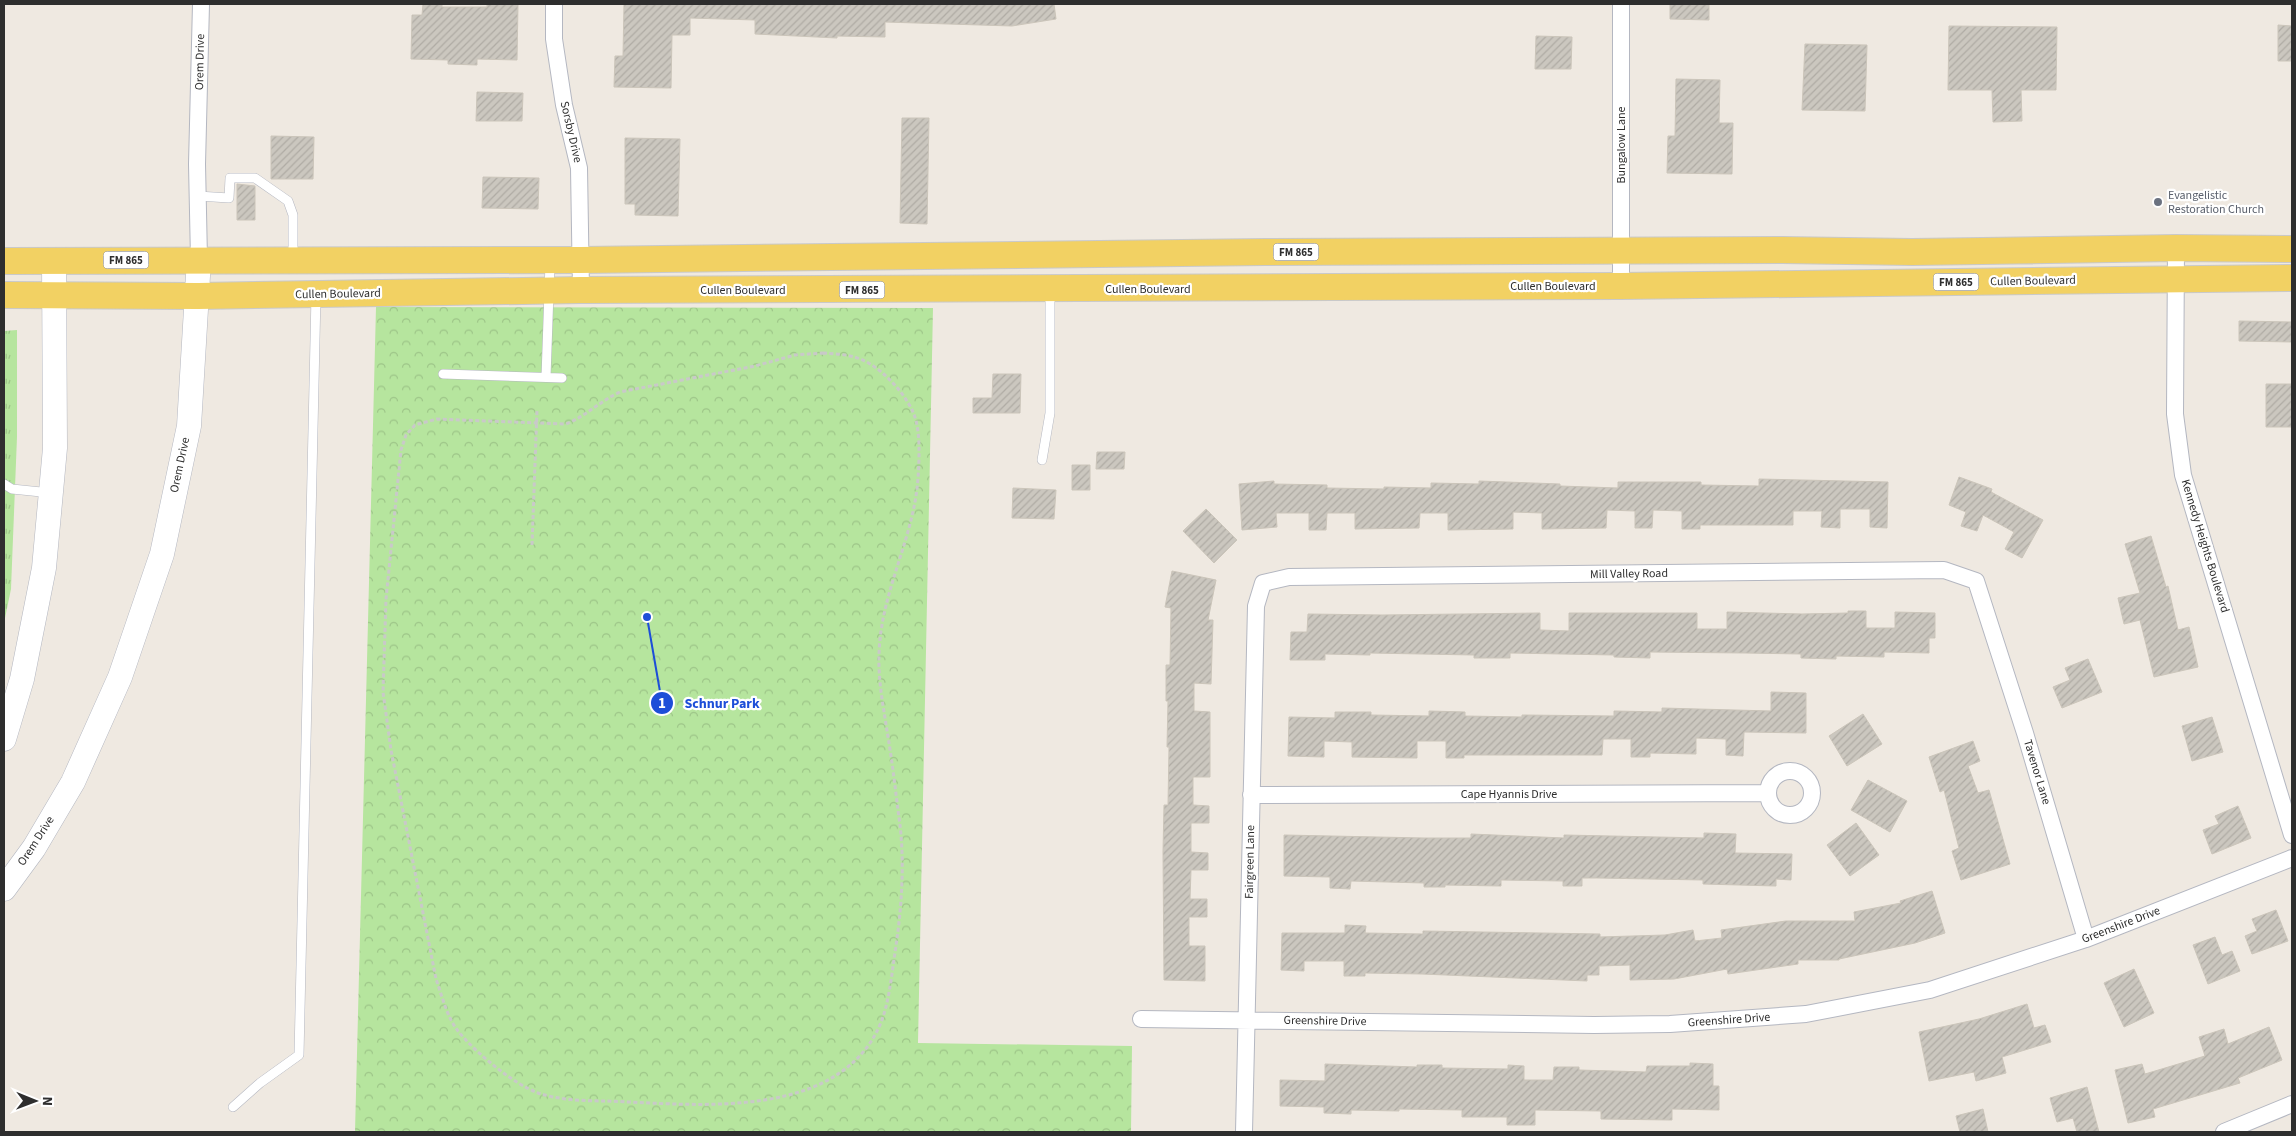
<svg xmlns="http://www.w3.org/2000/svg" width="2296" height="1136" viewBox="0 0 2296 1136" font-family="'Source Sans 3',sans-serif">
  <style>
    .grass { fill: url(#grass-tufts) }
    .park { fill: url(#park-crowns) }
    .building { fill: url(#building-hatch); stroke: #cbc5ba }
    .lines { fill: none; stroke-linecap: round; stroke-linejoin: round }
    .service-casing { stroke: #b4b7c1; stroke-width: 10 }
    .minor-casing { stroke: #b4b7c1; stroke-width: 18 }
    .secondary-casing { stroke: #b4b7c1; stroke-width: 25 }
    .primary-casing { stroke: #c9c9c9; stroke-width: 28 }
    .path { stroke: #c9c9c9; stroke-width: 3; stroke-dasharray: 4 2.5; stroke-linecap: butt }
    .service { stroke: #fff; stroke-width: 9 }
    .minor { stroke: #fff; stroke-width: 16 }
    .secondary { stroke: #fff; stroke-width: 24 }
    .primary { stroke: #f2d163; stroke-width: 26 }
    .worship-dot { fill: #6b7280; stroke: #fff; stroke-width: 2 }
    .labels { text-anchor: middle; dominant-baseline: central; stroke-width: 4.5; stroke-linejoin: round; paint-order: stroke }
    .shield { fill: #fff; stroke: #6d6d6d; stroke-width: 1 }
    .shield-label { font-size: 11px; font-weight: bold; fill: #2e2e2e }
    .street-label { font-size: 12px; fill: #2e2e2e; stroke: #fff }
    .worship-label { font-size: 12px; fill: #5b616d; stroke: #fff; text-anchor: start }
    .leader { fill: none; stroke: #1d4ed8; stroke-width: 2 }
    .callout-dot { fill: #1d4ed8; stroke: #fff; stroke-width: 2 }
    .mark-label { font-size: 15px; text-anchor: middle; font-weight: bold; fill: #fff }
    .callout-label { font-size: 14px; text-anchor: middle; font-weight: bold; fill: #1d4ed8; stroke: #fff; stroke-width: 4.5; stroke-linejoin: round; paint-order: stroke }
  </style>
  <defs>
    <pattern id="grass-tufts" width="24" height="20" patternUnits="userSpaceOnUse" patternTransform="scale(1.25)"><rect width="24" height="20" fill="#b6e59e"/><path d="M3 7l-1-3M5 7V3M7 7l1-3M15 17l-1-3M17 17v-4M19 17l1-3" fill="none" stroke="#9dc588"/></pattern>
    <pattern id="park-crowns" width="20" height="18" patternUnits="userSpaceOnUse" patternTransform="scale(1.25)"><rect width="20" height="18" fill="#b6e59e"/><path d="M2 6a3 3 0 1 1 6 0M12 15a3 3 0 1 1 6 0" fill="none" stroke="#9dc588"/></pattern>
    <pattern id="building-hatch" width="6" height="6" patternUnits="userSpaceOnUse" patternTransform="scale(1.25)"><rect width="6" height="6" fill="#cbc7bf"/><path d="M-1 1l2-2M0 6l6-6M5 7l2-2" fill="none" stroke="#afaba4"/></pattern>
  </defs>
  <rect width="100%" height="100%" fill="#efe9e1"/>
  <path class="grass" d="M 17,330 L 17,437 L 11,589 L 4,623 L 4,331 Z"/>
  <path class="park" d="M 376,307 L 933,308 L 918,1043 L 1132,1046 L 1131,1132 L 355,1132 Z"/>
  <path class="building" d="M 423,4 L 442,4 L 442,7 L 487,7 L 487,4 L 518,4 L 517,60 L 477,59 L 477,65 L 448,64 L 448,60 L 411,59 L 412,15 L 422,15 Z
    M 624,4 L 1054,4 L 1056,19 L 1012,26 L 885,22 L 885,37 L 837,36 L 837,38 L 755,34 L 755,20 L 690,18 L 690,35 L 672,35 L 671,88 L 614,87 L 615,56 L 623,56 Z
    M 1670,4 L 1709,4 L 1709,20 L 1670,19 Z
    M 2278,25 L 2292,26 L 2292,61 L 2278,61 Z
    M 1949,26 L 2057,27 L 2056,90 L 2021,90 L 2022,121 L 1993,122 L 1992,90 L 1948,90 Z
    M 1536,36 L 1572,37 L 1571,69 L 1535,69 Z
    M 1805,44 L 1867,45 L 1865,111 L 1802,110 Z
    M 1676,79 L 1720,80 L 1719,123 L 1733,123 L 1732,174 L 1667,173 L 1668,136 L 1675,136 Z
    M 477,92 L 523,93 L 522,121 L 476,121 Z
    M 902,118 L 929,118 L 927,224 L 900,223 Z
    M 271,136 L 314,137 L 313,179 L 271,179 Z
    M 625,138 L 680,139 L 678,216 L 635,215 L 635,204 L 625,204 Z
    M 483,177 L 539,178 L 538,209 L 482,208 Z
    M 237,184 L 255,186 L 255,220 L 237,220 Z
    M 2239,321 L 2292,322 L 2292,342 L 2239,341 Z
    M 993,374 L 1021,374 L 1020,413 L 973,413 L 973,398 L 992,398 Z
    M 2266,384 L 2292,384 L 2292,427 L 2266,427 Z
    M 1097,452 L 1125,452 L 1124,469 L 1096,469 Z
    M 1072,465 L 1090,465 L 1090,490 L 1072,490 Z
    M 1959,477 L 1992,489 L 1991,492 L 2043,520 L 2022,558 L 2005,549 L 2014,532 L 1983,515 L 1977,531 L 1961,526 L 1966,512 L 1949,505 Z
    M 1759,479 L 1888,482 L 1887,528 L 1870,527 L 1870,509 L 1840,509 L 1840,528 L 1821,527 L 1822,511 L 1793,511 L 1793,525 L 1700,525 L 1700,529 L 1682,529 L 1682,511 L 1653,510 L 1652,528 L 1635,528 L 1635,511 L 1607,510 L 1606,528 L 1542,529 L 1542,513 L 1513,512 L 1513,529 L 1448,530 L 1448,513 L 1420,513 L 1419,528 L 1355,529 L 1355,513 L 1327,513 L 1326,530 L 1309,530 L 1309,513 L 1276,513 L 1277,527 L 1242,530 L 1239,484 L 1274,481 L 1274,484 L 1327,485 L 1327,488 L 1384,489 L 1384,487 L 1431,488 L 1431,483 L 1479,484 L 1479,481 L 1560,484 L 1560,486 L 1618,488 L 1618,482 L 1701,482 L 1701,485 L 1759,486 Z
    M 1013,488 L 1056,490 L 1054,519 L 1012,518 Z
    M 1206,509 L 1237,540 L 1214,563 L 1183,531 Z
    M 2151,536 L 2166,587 L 2168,586 L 2178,630 L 2189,627 L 2198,667 L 2154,677 L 2140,620 L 2124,624 L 2118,598 L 2140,593 L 2125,544 Z
    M 1172,571 L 1216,580 L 1208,620 L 1213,620 L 1211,684 L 1194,683 L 1194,711 L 1210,712 L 1210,777 L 1193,777 L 1193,805 L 1209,806 L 1209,823 L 1191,823 L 1191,852 L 1208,853 L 1208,870 L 1191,870 L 1190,899 L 1207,899 L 1207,917 L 1189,917 L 1189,946 L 1205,946 L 1205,981 L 1164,980 L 1163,852 L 1164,805 L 1168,805 L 1169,747 L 1167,747 L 1168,701 L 1166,701 L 1166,665 L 1170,665 L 1171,608 L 1165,607 Z
    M 1848,611 L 1866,611 L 1866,628 L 1895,628 L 1895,612 L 1935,613 L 1935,638 L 1929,638 L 1929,653 L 1884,652 L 1884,657 L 1836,656 L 1836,659 L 1801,658 L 1801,654 L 1745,653 L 1650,652 L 1650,658 L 1614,657 L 1614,655 L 1510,653 L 1510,658 L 1474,658 L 1474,655 L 1370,653 L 1370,655 L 1325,654 L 1325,660 L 1290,660 L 1291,632 L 1307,632 L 1308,614 L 1382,615 L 1540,613 L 1540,630 L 1569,631 L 1569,613 L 1697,613 L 1697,629 L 1727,629 L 1727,612 L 1802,614 L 1848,613 Z
    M 2088,659 L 2102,692 L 2062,708 L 2053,687 L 2070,680 L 2065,668 Z
    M 1771,692 L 1806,693 L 1806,733 L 1744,732 L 1743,756 L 1726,755 L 1726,739 L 1696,738 L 1696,754 L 1650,753 L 1650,757 L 1631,757 L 1631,739 L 1603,739 L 1602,755 L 1464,755 L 1464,758 L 1446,758 L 1446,741 L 1417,741 L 1417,758 L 1352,757 L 1352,742 L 1324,741 L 1324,757 L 1288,756 L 1289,717 L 1335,718 L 1335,712 L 1371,712 L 1371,715 L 1429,716 L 1429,711 L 1465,712 L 1465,716 L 1522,717 L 1522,715 L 1614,716 L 1614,711 L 1662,712 L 1662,708 L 1771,711 Z
    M 1863,714 L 1882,744 L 1847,766 L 1829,736 Z
    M 2212,717 L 2223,752 L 2192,761 L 2182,726 Z
    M 1973,741 L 1980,761 L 1968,766 L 1978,793 L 1989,790 L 2010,864 L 1961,880 L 1952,851 L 1959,848 L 1944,790 L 1940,792 L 1929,757 Z
    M 1868,780 L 1907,801 L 1890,832 L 1851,810 Z
    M 2238,806 L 2251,838 L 2212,854 L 2203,830 L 2219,824 L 2215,816 Z
    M 1856,823 L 1879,855 L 1850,876 L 1827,845 Z
    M 1704,833 L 1736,834 L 1735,853 L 1792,854 L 1791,880 L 1776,879 L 1776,886 L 1703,884 L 1703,880 L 1599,878 L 1582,878 L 1582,886 L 1563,886 L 1563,881 L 1501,880 L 1501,886 L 1445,885 L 1445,887 L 1424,887 L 1424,883 L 1351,881 L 1350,889 L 1330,888 L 1330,877 L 1284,876 L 1284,835 L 1424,838 L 1471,838 L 1471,834 L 1564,838 L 1564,835 L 1704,838 Z
    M 1932,891 L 1945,933 L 1915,943 L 1839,959 L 1839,960 L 1798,960 L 1798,964 L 1728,974 L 1727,969 L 1674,979 L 1630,980 L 1630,965 L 1599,966 L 1599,975 L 1587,975 L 1587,981 L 1422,974 L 1365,973 L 1365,976 L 1344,976 L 1344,961 L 1304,961 L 1304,971 L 1281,970 L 1282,933 L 1345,933 L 1345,925 L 1366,926 L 1365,933 L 1423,934 L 1423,931 L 1600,934 L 1600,937 L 1665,935 L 1693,930 L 1695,941 L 1722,938 L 1721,930 L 1786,921 L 1855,921 L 1854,912 L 1901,903 L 1900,901 Z
    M 2276,910 L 2288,941 L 2252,954 L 2245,936 L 2257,931 L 2252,919 Z
    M 2215,937 L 2222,955 L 2232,951 L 2240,971 L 2208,984 L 2193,945 Z
    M 2134,969 L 2154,1013 L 2124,1027 L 2104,983 Z
    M 2027,1004 L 2034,1028 L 2045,1025 L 2051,1042 L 2002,1057 L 2006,1073 L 1976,1081 L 1974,1072 L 1929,1081 L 1919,1032 L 1979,1019 Z
    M 2269,1027 L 2282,1060 L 2238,1078 L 2240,1083 L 2153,1109 L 2155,1117 L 2128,1123 L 2115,1070 L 2142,1064 L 2145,1074 L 2205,1056 L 2199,1037 L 2224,1029 L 2228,1044 Z
    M 1690,1063 L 1713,1064 L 1713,1086 L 1719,1086 L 1719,1110 L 1672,1109 L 1672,1120 L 1601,1119 L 1601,1111 L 1535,1110 L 1535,1125 L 1507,1125 L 1507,1117 L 1462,1117 L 1462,1110 L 1399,1109 L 1399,1111 L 1351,1110 L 1351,1114 L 1324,1113 L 1324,1107 L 1280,1106 L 1280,1080 L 1325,1081 L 1325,1064 L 1417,1067 L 1417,1065 L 1442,1065 L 1442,1068 L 1508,1069 L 1508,1065 L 1524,1066 L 1524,1080 L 1553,1080 L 1554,1067 L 1579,1067 L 1579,1070 L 1646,1072 L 1647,1066 L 1690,1066 Z
    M 2087,1087 L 2099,1132 L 2077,1132 L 2073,1118 L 2057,1122 L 2050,1098 Z
    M 1983,1109 L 1988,1132 L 1960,1132 L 1956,1116 Z"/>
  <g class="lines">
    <defs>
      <path id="service" d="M 198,196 L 229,198 L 230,178 L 255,178 L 288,201 L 293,215 L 293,259
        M 443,374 L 562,378
        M 546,377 L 550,263
        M 1042,460 L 1050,413 L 1050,289
        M 4,484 L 12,489 L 51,493
        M 233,1107 L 260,1083 L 299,1055 L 316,295"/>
      <path id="minor" d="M 554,4 L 554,39 L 564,105 L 579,168 L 581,290
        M 2176,248 L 2175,414 L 2183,475 L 2292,835
        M 199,259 L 197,164 L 201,4
        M 1621,286 L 1621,4
        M1768 793a22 22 0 1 1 44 0a22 22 0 1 1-44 0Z
        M 1251,795 L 1767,793
        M 1141,1019 L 1594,1025 L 1670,1024 L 1806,1014 L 1930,990 L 2086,939 L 2292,858
        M 1244,1132 L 1256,606 L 1263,583 L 1289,577 L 1944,570 L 1976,581 L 2025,733 L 2086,939
        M 2224,1132 L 2292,1104"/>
      <path id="secondary" d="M 4,739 L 22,679 L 44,568 L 55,448 L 54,260
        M 4,889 L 34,848 L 73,782 L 120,677 L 162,554 L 189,426 L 199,259"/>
      <path id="primary" d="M 4,261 L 580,260 L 1265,252 L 1782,250 L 1912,252 L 2176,248 L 2292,249
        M 4,295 L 198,296 L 581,290 L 1621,286 L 2292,278"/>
    </defs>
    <use href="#service" class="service-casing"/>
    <use href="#minor" class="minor-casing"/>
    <use href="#secondary" class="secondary-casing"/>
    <use href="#primary" class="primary-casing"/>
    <path class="path" d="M 823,353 C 835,354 848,354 860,359 C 881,367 904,392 913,412 C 918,423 919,438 919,450 C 919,469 918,488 914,507 C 904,556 880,603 879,655 C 878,682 884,710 888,737 C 893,766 896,796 900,825 C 905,869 901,915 894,959 C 890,988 887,1019 870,1043 C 817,1120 688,1104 607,1101 C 585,1101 559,1100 538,1093 C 512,1083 476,1053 458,1031 C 447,1017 442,996 436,979 L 391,750 L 383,692 L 386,599 L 401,450 L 406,435 L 415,425 L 437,419 L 566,424 C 586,416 600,401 620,392 L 755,366 L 795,355 Z
      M 532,545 L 537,410"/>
    <use href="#service" class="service"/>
    <use href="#minor" class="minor"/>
    <use href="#secondary" class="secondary"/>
    <use href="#primary" class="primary"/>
  </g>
  <circle class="worship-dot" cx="2158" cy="202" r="5"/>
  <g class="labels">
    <g class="shield">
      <rect x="1273.5" y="243.5" width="45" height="17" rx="4"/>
      <rect x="103.5" y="251.5" width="45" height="17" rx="4"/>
      <rect x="1933.5" y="273.5" width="45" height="17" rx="4"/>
      <rect x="839.5" y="281.5" width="45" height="17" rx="4"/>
    </g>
    <g class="shield-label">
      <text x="1296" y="252">FM 865</text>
      <text x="126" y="260">FM 865</text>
      <text x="1956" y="282">FM 865</text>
      <text x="862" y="290">FM 865</text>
    </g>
    <g class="street-label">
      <text transform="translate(200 62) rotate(-89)">Orem Drive</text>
      <text transform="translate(571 132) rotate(77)">Sorsby Drive</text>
      <text transform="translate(1621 145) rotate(-90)">Bungalow Lane</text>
      <text transform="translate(2033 281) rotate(-1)">Cullen Boulevard</text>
      <text x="1553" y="286">Cullen Boulevard</text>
      <text x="1148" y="289">Cullen Boulevard</text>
      <text x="743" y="290">Cullen Boulevard</text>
      <text transform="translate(338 294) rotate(-1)">Cullen Boulevard</text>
      <text transform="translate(180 465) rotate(-78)">Orem Drive</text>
      <text transform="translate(2205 546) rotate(73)">Kennedy Heights Boulevard</text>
      <text transform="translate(1629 574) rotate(-1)">Mill Valley Road</text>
      <text transform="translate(2037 772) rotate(73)">Tavenor Lane</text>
      <text x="1509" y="794">Cape Hyannis Drive</text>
      <text transform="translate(36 841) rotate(-57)">Orem Drive</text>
      <text transform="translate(1250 862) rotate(-89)">Fairgreen Lane</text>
      <text transform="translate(2121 925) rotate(-21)">Greenshire Drive</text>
      <text transform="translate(1729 1020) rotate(-4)">Greenshire Drive</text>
      <text transform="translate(1325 1021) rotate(1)">Greenshire Drive</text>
    </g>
    <g class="worship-label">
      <text x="2168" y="195">Evangelistic<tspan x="2168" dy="14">Restoration Church</tspan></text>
    </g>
  </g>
  <path class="leader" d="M647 617L662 703"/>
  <g class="callout-dot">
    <circle cx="647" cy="617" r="5"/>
    <circle cx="662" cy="703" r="12"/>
  </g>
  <g class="mark-label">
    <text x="662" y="708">1</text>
  </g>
  <g class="callout-label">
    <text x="722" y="708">Schnur Park</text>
  </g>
  <rect width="2296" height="1136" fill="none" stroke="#2e2e2e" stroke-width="10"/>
  <g transform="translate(35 1101) rotate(91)" stroke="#ffffff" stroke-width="4" paint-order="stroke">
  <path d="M0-4L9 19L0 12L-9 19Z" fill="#2e2e2e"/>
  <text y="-8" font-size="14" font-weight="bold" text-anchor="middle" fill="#2e2e2e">N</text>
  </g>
</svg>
